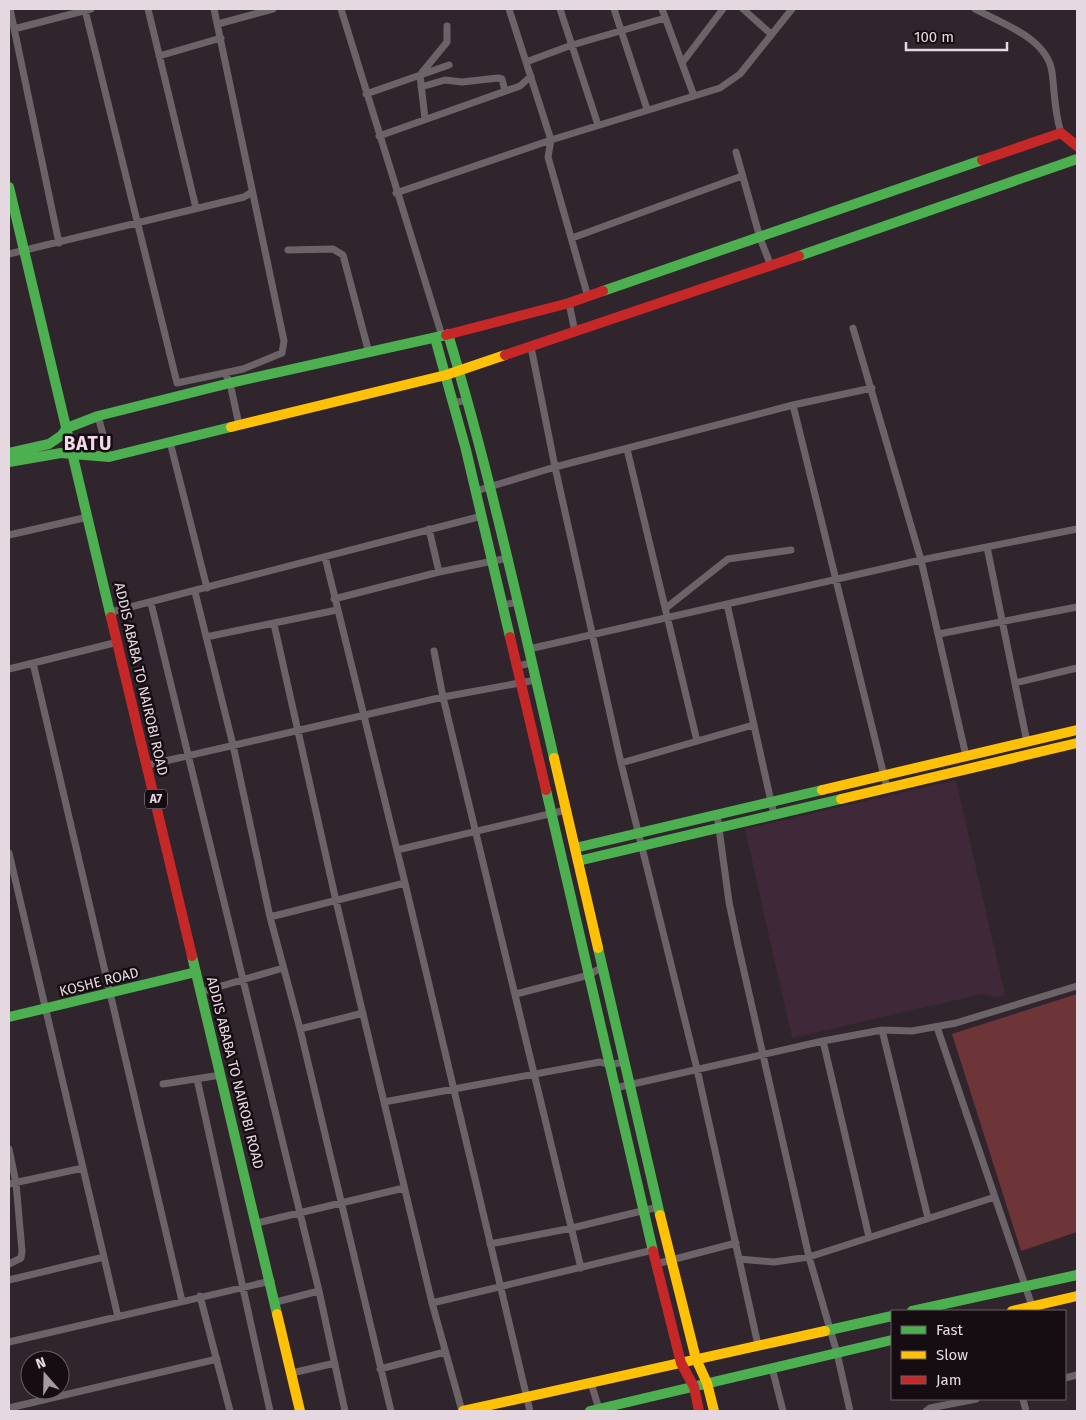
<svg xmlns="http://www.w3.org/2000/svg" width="1086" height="1420" viewBox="0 0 1086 1420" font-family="'Fira Sans',sans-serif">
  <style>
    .built { fill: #3f2837 }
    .green { fill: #6d3537 }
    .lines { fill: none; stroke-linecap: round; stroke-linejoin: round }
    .street { stroke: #6c6369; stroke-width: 7 }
    .fast { stroke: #4caf50; stroke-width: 10 }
    .slow { stroke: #ffc107; stroke-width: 10 }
    .jam { stroke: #c62828; stroke-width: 10 }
    .labels { text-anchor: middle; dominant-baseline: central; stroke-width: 5; stroke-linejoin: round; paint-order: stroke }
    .shield { fill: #160d13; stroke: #a79ba2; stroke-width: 1 }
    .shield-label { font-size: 12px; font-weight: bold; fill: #e5d8e0 }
    .street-label { font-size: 14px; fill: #e5d8e0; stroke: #160d13 }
    .district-label { font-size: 19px; font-weight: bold; letter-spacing: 1px; fill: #f2d8e9; stroke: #160d13 }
  </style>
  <rect width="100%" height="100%" fill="#30252d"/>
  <path class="built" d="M 956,780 L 1005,995 L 997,997 L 982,994 L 792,1038 L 745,829 Z"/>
  <path class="green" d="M 1077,994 L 1077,1232 L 1021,1251 L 952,1034 Z"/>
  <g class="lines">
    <path class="street" d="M 10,9 L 59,243
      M 148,9 L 196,208
      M 341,9 L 442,336
      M 509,9 L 551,140 L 548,157 L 588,297
      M 560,9 L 598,125
      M 614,9 L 647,109
      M 662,9 L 694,96
      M 743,9 L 771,34
      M 975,9 C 1001,23 1047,38 1052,72 C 1055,95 1054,110 1061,133
      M 85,10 L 177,383 L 243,369 L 282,353 L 284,341 L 214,9
      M 218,24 L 273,9
      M 14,29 L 91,9
      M 159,56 L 221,38
      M 526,62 L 572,45 L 665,18
      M 682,63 L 723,9
      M 421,87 L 445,80 L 462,82 L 498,78 L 502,79 L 505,91
      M 366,94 L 449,65
      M 425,119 L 420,75 L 447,42 L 447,26
      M 379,136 L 520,86 L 531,76
      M 736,152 L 760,238 L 771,266
      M 396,193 L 551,140 L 720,88 L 740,74 L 792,9
      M 572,238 L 742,176
      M 288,250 L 333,249 L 343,255 L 369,353
      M 9,254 L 244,197 L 252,192
      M 569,303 L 575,332
      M 853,328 L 921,560 L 966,756
      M 531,347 L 555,467 L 621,763 L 697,1069 L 758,1345
      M 225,373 L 230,383 L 239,425
      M 453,403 L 468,400
      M 793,405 L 887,788
      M 98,416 L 109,457
      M 170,442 L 207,588
      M 627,449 L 697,741
      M 476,491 L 555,467 L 793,405 L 872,388
      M 429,529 L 439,572
      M 9,535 L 88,517
      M 987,547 L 1027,742
      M 325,557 L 405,883 L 530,1411
      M 195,592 L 233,745 L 270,917 L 300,1029 L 391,1411
      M 334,599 L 439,572 L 508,558
      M 151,603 L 319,1291 L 345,1411
      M 727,604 L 774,815
      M 503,605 L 518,602
      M 666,608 L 728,559 L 791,550
      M 111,612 L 482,516
      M 274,624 L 336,901 L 432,1303 L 462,1411
      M 939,634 L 1077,607
      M 206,637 L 337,610
      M 529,649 L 921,560 L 1077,529
      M 434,651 L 443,697 L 581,1268
      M 33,663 L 182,1301
      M 517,666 L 532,663
      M 9,669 L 118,642
      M 1015,683 L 1077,668
      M 621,763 L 753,725
      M 148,765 L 443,697 L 536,680
      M 717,814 L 729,902 L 738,945 L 809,1257 L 837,1353 L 850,1411
      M 397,850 L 566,810
      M 9,853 L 118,1317
      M 270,917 L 405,883
      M 201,992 L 283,968
      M 516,994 L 589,975 L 602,967
      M 937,1027 L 1032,1306
      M 300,1029 L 363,1013
      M 882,1030 L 928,1218
      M 823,1041 L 869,1237
      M 197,1079 L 270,1411
      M 163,1084 L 221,1075
      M 615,1088 L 823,1041 L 882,1030 L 912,1031 L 956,1023 L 1077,986
      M 384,1102 L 600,1062 L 610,1065 L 623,1062
      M 9,1149 L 16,1183 L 22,1251 L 21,1258 L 9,1264
      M 9,1184 L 83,1168
      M 257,1223 L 404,1188
      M 490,1244 L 572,1228 L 658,1207
      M 739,1259 L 774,1262 L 809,1257 L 995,1197
      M 656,1264 L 736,1243
      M 9,1280 L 104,1257
      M 200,1296 L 230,1411
      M 276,1302 L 319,1291
      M 432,1303 L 653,1250
      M 9,1342 L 271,1281
      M 772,1368 L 783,1411
      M 380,1369 L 445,1352
      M 292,1373 L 335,1363
      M 1065,1378 L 1077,1375
      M 591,1383 L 599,1409
      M 1023,1399 L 1026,1411
      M 9,1408 L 217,1359
      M 926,1411 L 930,1408 L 976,1399"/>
    <path class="fast" d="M 9,187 L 111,617
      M 799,256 L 1077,159
      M 603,291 L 982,160
      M 448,334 C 490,474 521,616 554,758
      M 435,338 L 466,450 L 510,637
      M 9,453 L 49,444 L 62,435 L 67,428 L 98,416 L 230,383 L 446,335
      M 9,462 L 61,453 L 109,457 L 231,427
      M 546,790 L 653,1251
      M 575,848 L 822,790
      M 578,861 L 841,799
      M 598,948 L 660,1215
      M 192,956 L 277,1314
      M 9,1017 L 196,972
      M 912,1311 L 1077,1275
      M 825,1331 L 892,1316
      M 590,1411 L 892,1340"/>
    <path class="slow" d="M 231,427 L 446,375 L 505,355
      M 554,758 L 598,948
      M 822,790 L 1077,730
      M 841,799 L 1077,743
      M 660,1215 L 696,1359 L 707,1383 L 714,1411
      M 1012,1311 L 1077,1296
      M 277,1314 L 300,1411
      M 463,1411 L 825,1331"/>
    <path class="jam" d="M 982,160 L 1061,133 L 1077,146
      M 446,335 L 569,303 L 603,291
      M 505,355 L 799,256
      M 111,617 L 192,956
      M 510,637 L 546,790
      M 653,1251 L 681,1363 L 694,1387 L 699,1411"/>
  </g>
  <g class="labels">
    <rect class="shield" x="145" y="789.5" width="22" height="19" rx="4"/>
    <g class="shield-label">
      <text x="156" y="799">A7</text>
    </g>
    <g class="street-label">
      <text transform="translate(141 679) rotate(77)">ADDIS ABABA TO NAIROBI ROAD</text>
      <text transform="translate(99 982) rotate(-14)">KOSHE ROAD</text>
      <text transform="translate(235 1073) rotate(76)">ADDIS ABABA TO NAIROBI ROAD</text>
    </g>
    <g class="district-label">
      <text x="88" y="443">BATU</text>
    </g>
  </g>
  <rect width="1086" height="1420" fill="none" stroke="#e5d8e0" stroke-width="20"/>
  <rect x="891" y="1310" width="175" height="90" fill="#160d13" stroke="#695e65"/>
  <rect x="901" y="1326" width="25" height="8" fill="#4caf50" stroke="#695e65"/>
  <text x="936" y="1335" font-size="15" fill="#e5d8e0">Fast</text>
  <rect x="901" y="1351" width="25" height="8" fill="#ffc107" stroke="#695e65"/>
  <text x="936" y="1360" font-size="15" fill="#e5d8e0">Slow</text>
  <rect x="901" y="1376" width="25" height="8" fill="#c62828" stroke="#695e65"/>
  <text x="936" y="1385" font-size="15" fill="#e5d8e0">Jam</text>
  <g transform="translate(45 1375) rotate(340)"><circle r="24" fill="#160d13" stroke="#695e65"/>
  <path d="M0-4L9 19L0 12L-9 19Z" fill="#a699a1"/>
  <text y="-8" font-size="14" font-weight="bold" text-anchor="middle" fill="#e5d8e0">N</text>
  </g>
  <path d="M906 42v8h101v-8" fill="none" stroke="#e5d8e0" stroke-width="2.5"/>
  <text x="914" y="42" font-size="15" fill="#e5d8e0" stroke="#160d13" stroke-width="4" paint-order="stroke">100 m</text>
</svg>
